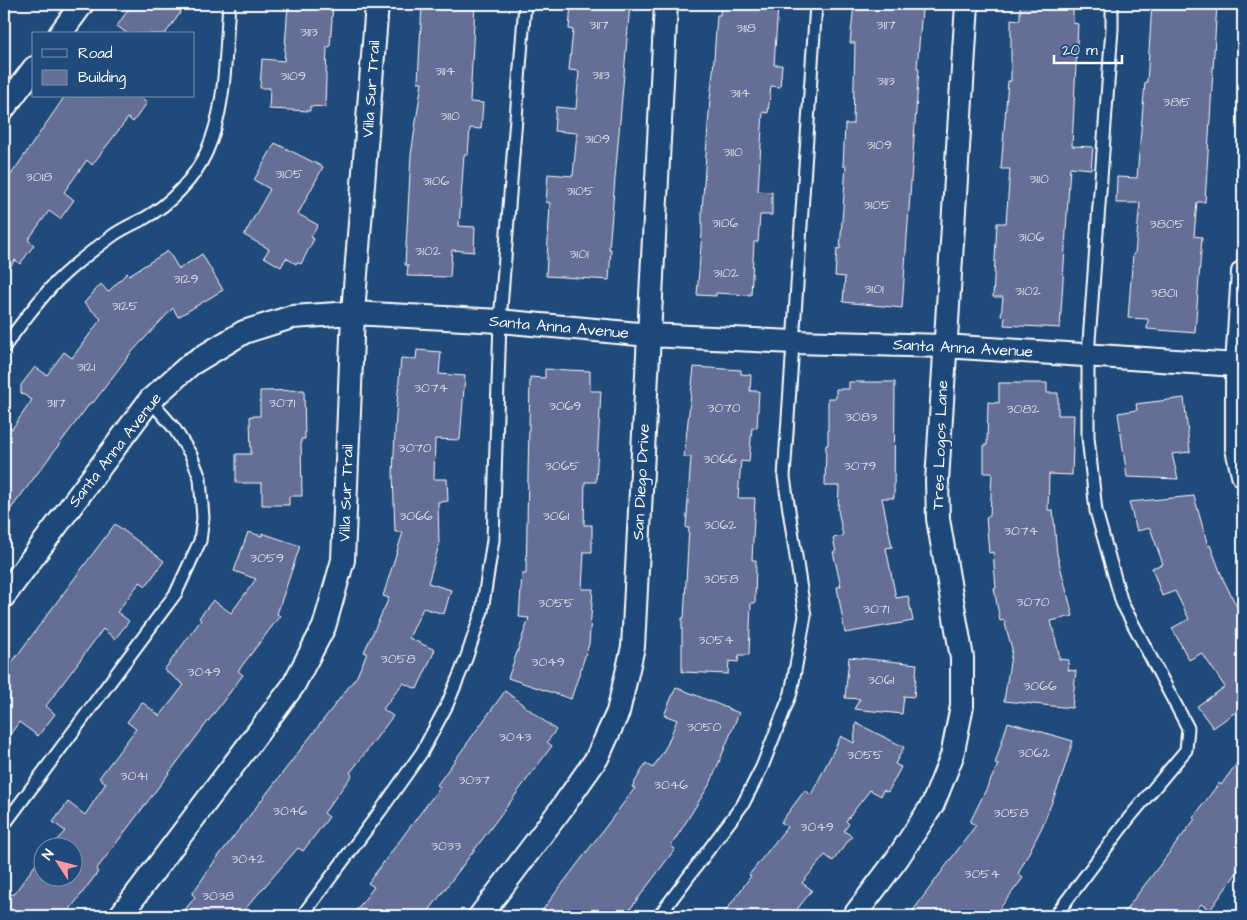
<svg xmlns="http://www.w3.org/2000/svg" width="1247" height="920" viewBox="0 0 1247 920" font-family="'Architects Daughter',sans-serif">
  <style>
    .building { fill: #656e96; stroke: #fff }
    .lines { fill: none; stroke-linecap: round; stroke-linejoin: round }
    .service-casing { stroke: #fff; stroke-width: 15 }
    .minor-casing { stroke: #fff; stroke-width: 26 }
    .service { stroke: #1f4a7a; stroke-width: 11 }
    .minor { stroke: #1f4a7a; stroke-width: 22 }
    .labels { text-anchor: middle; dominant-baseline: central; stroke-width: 4.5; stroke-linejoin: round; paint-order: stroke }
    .number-label { font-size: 14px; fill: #d8dbe5 }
    .street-label { font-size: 16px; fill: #fff; stroke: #1f4a7a }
  </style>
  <rect width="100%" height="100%" fill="#1f4a7a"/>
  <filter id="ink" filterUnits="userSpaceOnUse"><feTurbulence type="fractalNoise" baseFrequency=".02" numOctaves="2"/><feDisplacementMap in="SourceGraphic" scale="10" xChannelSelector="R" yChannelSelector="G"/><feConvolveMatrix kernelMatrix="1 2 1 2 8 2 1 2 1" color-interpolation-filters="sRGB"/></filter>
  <g filter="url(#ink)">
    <path class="building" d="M 132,4 L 171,4 L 181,12 L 165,34 L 128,34 L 117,26 Z
      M 288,4 L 333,4 L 330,47 L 327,47 L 325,107 L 310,106 L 310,111 L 269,109 L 270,88 L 260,88 L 262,59 L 284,61 Z
      M 422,4 L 475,4 L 470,102 L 483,103 L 481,129 L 470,128 L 468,155 L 464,155 L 459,226 L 475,227 L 474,252 L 452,250 L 450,277 L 407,276 L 408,265 L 405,265 L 411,155 L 422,82 L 418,82 Z
      M 571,4 L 630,4 L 609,249 L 611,249 L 609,280 L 546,276 L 550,203 L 546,202 L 548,174 L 573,176 L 577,133 L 554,131 L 556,107 L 576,109 L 579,71 L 569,70 L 573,30 L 569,29 Z
      M 721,4 L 778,6 L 774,65 L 782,65 L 780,87 L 771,86 L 768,113 L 763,112 L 758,191 L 772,192 L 772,215 L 760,215 L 758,242 L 754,242 L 751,295 L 716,293 L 716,296 L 697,295 L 702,233 L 702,210 L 710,99 L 713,73 L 717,15 L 720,15 Z
      M 854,4 L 922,10 L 917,68 L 919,68 L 902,308 L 843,302 L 845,277 L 835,276 L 837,248 L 840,249 L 846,166 L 843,166 L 845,124 L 853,124 L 855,43 L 850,43 Z
      M 1020,4 L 1073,4 L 1073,23 L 1078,24 L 1072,146 L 1093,147 L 1091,169 L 1070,167 L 1060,328 L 1004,325 L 1005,317 L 1001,316 L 1003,297 L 993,297 L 997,223 L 1006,223 L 1010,169 L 1001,169 L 1008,81 L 1011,81 L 1011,19 L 1020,20 Z
      M 1152,4 L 1217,4 L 1205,202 L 1197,202 L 1194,236 L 1202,237 L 1195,333 L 1147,329 L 1148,319 L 1128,318 L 1133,254 L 1135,254 L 1140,203 L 1116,203 L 1117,177 L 1137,178 L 1145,82 L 1147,82 Z
      M 65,96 L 138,96 L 147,103 L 133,122 L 128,118 L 92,165 L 87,160 L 64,192 L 74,200 L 60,219 L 49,211 L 28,240 L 34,245 L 20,264 L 15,260 L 4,276 L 4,185 Z
      M 275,143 L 323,167 L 298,214 L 318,225 L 311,237 L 314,239 L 301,264 L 297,262 L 296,264 L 286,258 L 281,267 L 264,257 L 269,249 L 244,235 L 270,189 L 254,180 Z
      M 168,251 L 179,269 L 202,254 L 223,290 L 178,317 L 173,308 L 130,354 L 93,403 L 91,402 L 4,518 L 4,423 L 12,429 L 32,400 L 21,393 L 21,385 L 35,367 L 47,375 L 64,352 L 72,358 L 101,319 L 84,303 L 101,284 L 108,292 L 127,273 L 129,275 Z
      M 417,350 L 441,352 L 439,374 L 465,376 L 460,440 L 435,439 L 434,479 L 447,479 L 448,501 L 438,502 L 439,545 L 428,583 L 451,590 L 444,614 L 423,608 L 409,638 L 435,650 L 417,689 L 403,683 L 383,709 L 393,716 L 350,773 L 352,775 L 324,813 L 329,817 L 303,851 L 298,848 L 239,916 L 180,916 L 195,897 L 192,894 L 214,862 L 357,676 L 367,653 L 364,652 L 389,598 L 383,596 L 403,532 L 395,532 L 393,473 L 396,414 L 401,358 L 416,359 Z
      M 694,367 L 741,370 L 741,374 L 751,375 L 750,391 L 759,391 L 757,428 L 752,428 L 749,462 L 741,461 L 738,498 L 755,498 L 752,560 L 756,560 L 755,603 L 751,603 L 749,655 L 739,655 L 738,662 L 729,661 L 728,674 L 682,672 L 682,618 L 684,618 L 689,528 L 686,528 L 691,457 L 684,457 Z
      M 545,369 L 590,371 L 590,391 L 601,391 L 596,482 L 585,482 L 584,525 L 592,525 L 592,552 L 584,552 L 582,589 L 593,589 L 589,644 L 571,699 L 508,678 L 529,618 L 519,617 L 522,574 L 526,574 L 530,377 L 545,378 Z
      M 849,382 L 895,382 L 894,498 L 882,498 L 892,547 L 886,548 L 896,598 L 908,596 L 913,621 L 845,633 L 837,587 L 841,586 L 833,552 L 836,552 L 833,538 L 843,536 L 838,510 L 839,486 L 825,486 L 826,445 L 828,445 L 828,398 L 836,398 L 836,389 L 849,389 Z
      M 999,383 L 1047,383 L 1047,393 L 1058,393 L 1058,415 L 1074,415 L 1072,475 L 1049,474 L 1048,510 L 1053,510 L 1057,554 L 1073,616 L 1051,621 L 1059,654 L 1059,659 L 1069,660 L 1068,670 L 1076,671 L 1072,708 L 1004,701 L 1012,649 L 1004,620 L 1000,621 L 994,588 L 996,588 L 993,552 L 989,553 L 986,517 L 990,516 L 992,473 L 984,473 L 984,445 L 987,445 L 988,402 L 999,403 Z
      M 304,390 L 305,439 L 301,439 L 302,496 L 289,496 L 289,505 L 262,505 L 262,483 L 236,483 L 236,454 L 251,454 L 250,416 L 260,416 L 260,391 Z
      M 1184,398 L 1190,452 L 1172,454 L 1178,479 L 1127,477 L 1118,413 L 1137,410 L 1136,404 Z
      M 1194,496 L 1208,546 L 1210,545 L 1223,579 L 1243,619 L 1243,714 L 1240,709 L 1213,728 L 1197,706 L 1225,687 L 1202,653 L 1189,660 L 1172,628 L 1189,619 L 1175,591 L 1162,596 L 1152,568 L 1163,564 L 1150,528 L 1137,531 L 1129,502 Z
      M 115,524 L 164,561 L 146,586 L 140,582 L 117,612 L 129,621 L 115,639 L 103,629 L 46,706 L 55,714 L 38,736 L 19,722 L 4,743 L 4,673 Z
      M 248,532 L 262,536 L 262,533 L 300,546 L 277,614 L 280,616 L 238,671 L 243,675 L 96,870 L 98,872 L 65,916 L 4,916 L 4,888 L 13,895 L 42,856 L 42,878 L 72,878 L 72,848 L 50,848 L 65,831 L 53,822 L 68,802 L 85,815 L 106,783 L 99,778 L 136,729 L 127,722 L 142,702 L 160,716 L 184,685 L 164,670 L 201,620 L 199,618 L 213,600 L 231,613 L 256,579 L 234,571 Z
      M 849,657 L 917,664 L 914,697 L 904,696 L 902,714 L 854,709 L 860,699 L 845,698 Z
      M 676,687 L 739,713 L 711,782 L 671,846 L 675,849 L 625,916 L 538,916 L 635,788 L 632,787 L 646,763 L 653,768 L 667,745 L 677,720 L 664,715 Z
      M 505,691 L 556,730 L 547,742 L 552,746 L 425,916 L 352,916 L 374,887 L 368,883 L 440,787 L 437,785 Z
      M 1008,722 L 1073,741 L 1060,782 L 1042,827 L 1018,874 L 1023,878 L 994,916 L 909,916 L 976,825 L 970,822 L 998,765 L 995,764 Z
      M 856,723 L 904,747 L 895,764 L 901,767 L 888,792 L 883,790 L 881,796 L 870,790 L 846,821 L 849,824 L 844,831 L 852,836 L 833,861 L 825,855 L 802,883 L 812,890 L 792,916 L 722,916 L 751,876 L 749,875 L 787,827 L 781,822 L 805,790 L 811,795 L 841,736 L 854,743 Z
      M 1243,755 L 1243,864 L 1210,910 L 1201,904 L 1192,916 L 1121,916 L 1195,819 L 1193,818 L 1219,783 L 1221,785 Z"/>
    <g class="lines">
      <defs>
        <path id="service" d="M 4,347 C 20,325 37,302 56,282 C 71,267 97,247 115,234 C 124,228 135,223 145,218 C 170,204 194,179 206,153 C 227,107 225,53 229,4
          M 4,825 L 176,593 L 200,541 L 203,518 L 200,478 L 191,455 L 174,428 L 150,400
          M 302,916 L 381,810 L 422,752 L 447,705 L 466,659 L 482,611 L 493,540 L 500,321 L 525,4
          M 659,916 L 743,804 L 762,767 L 791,693 L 805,616 L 784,477 L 816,4
          M 1055,916 L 1129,818 L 1186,750 L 1188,728 L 1122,603 L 1096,511 L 1088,437 L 1088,355 L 1112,29 L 1112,4"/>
        <path id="minor" d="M 60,34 L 82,4
          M 4,108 L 34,68
          M 1243,272 L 1237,365 L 1237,449 L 1243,475
          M 4,596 L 150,400 L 191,364 L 244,332 L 292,317 L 353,313 L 500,321 L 649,335 L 794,342 L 944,346 L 1237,365
          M 120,916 L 293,686 L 324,627 L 343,560 L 353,313 L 377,4
          M 480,916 L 561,809 L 597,758 L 618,712 L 633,647 L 666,4
          M 854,916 L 897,859 L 933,804 L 952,756 L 962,706 L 962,658 L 938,519 L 937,481 L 967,4"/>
      </defs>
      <use href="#service" class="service-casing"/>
      <use href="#minor" class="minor-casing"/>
      <use href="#service" class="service"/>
      <use href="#minor" class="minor"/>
    </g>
  </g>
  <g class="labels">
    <g class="number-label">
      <text x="599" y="25">3117</text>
      <text x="886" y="25">3117</text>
      <text x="746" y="28">3118</text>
      <text x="309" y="32">3113</text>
      <text x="445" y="71">3114</text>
      <text x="601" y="75">3113</text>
      <text x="293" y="76">3109</text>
      <text x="886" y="81">3113</text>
      <text x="740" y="93">3114</text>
      <text x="1177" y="102">3815</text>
      <text x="450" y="116">3110</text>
      <text x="597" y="139">3109</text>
      <text x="879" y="145">3109</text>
      <text x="733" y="152">3110</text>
      <text x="289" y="174">3105</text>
      <text x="39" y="177">3018</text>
      <text x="1039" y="179">3110</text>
      <text x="436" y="181">3106</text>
      <text x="580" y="191">3105</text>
      <text x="877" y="205">3105</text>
      <text x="725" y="223">3106</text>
      <text x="1167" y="224">3805</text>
      <text x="1031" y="237">3106</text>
      <text x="428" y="251">3102</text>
      <text x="579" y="254">3101</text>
      <text x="726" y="273">3102</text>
      <text x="186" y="279">3129</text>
      <text x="874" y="289">3101</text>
      <text x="1028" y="291">3102</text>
      <text x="1164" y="293">3801</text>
      <text x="125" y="306">3125</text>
      <text x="86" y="367">3121</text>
      <text x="431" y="388">3074</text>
      <text x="56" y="403">3117</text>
      <text x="282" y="403">3071</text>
      <text x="565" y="406">3069</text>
      <text x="724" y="408">3070</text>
      <text x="1023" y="409">3082</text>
      <text x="861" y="417">3083</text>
      <text x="415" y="448">3070</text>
      <text x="720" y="459">3066</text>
      <text x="562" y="466">3065</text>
      <text x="860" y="466">3079</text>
      <text x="416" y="516">3066</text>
      <text x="556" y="516">3061</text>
      <text x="720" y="525">3062</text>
      <text x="1021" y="531">3074</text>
      <text x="267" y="558">3059</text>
      <text x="721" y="579">3058</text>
      <text x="1033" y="602">3070</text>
      <text x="556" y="603">3055</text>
      <text x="876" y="609">3071</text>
      <text x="716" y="640">3054</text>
      <text x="398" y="659">3058</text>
      <text x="548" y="662">3049</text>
      <text x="204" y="672">3049</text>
      <text x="881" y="680">3061</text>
      <text x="1040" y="686">3066</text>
      <text x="704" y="727">3050</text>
      <text x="515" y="737">3043</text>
      <text x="1034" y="753">3062</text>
      <text x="865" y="755">3055</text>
      <text x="134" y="776">3041</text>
      <text x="474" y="780">3037</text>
      <text x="671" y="785">3046</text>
      <text x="290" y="811">3046</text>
      <text x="1011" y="813">3058</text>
      <text x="817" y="827">3049</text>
      <text x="446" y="846">3033</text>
      <text x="248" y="859">3042</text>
      <text x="982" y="874">3054</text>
      <text x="218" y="896">3038</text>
    </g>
    <g class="street-label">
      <text transform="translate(371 89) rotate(-86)">Villa Sur Trail</text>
      <text transform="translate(559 327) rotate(5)">Santa Anna Avenue</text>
      <text transform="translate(963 348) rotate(3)">Santa Anna Avenue</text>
      <text transform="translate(940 445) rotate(-88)">Tres Logos Lane</text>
      <text transform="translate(115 450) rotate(-52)">Santa Anna Avenue</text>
      <text transform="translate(641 482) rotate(-87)">San Diego Drive</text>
      <text transform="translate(346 493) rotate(-88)">Villa Sur Trail</text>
    </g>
  </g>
  <rect width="1247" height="920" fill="none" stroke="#1f4a7a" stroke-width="20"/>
  <rect x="10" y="10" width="1227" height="900" fill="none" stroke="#fff" stroke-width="2" filter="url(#ink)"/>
  <rect x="32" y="32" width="162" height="65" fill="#1f4a7a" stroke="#7992af"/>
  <rect x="42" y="49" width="25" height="8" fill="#1f4a7a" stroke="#7992af"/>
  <text x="78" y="58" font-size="15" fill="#ffffff">Road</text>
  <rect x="42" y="70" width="25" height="15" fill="#656e96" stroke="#7992af"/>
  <text x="78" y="82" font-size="15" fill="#ffffff">Building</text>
  <g transform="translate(58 862) rotate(306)"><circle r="24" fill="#1f4a7a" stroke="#7992af"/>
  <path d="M0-4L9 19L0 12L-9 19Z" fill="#ff9aa2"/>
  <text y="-8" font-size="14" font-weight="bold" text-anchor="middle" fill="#ffffff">N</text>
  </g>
  <path d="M1054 55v8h68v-8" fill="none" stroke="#ffffff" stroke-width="2.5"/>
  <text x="1062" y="55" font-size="15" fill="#ffffff" stroke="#1f4a7a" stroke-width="4" paint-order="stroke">20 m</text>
</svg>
